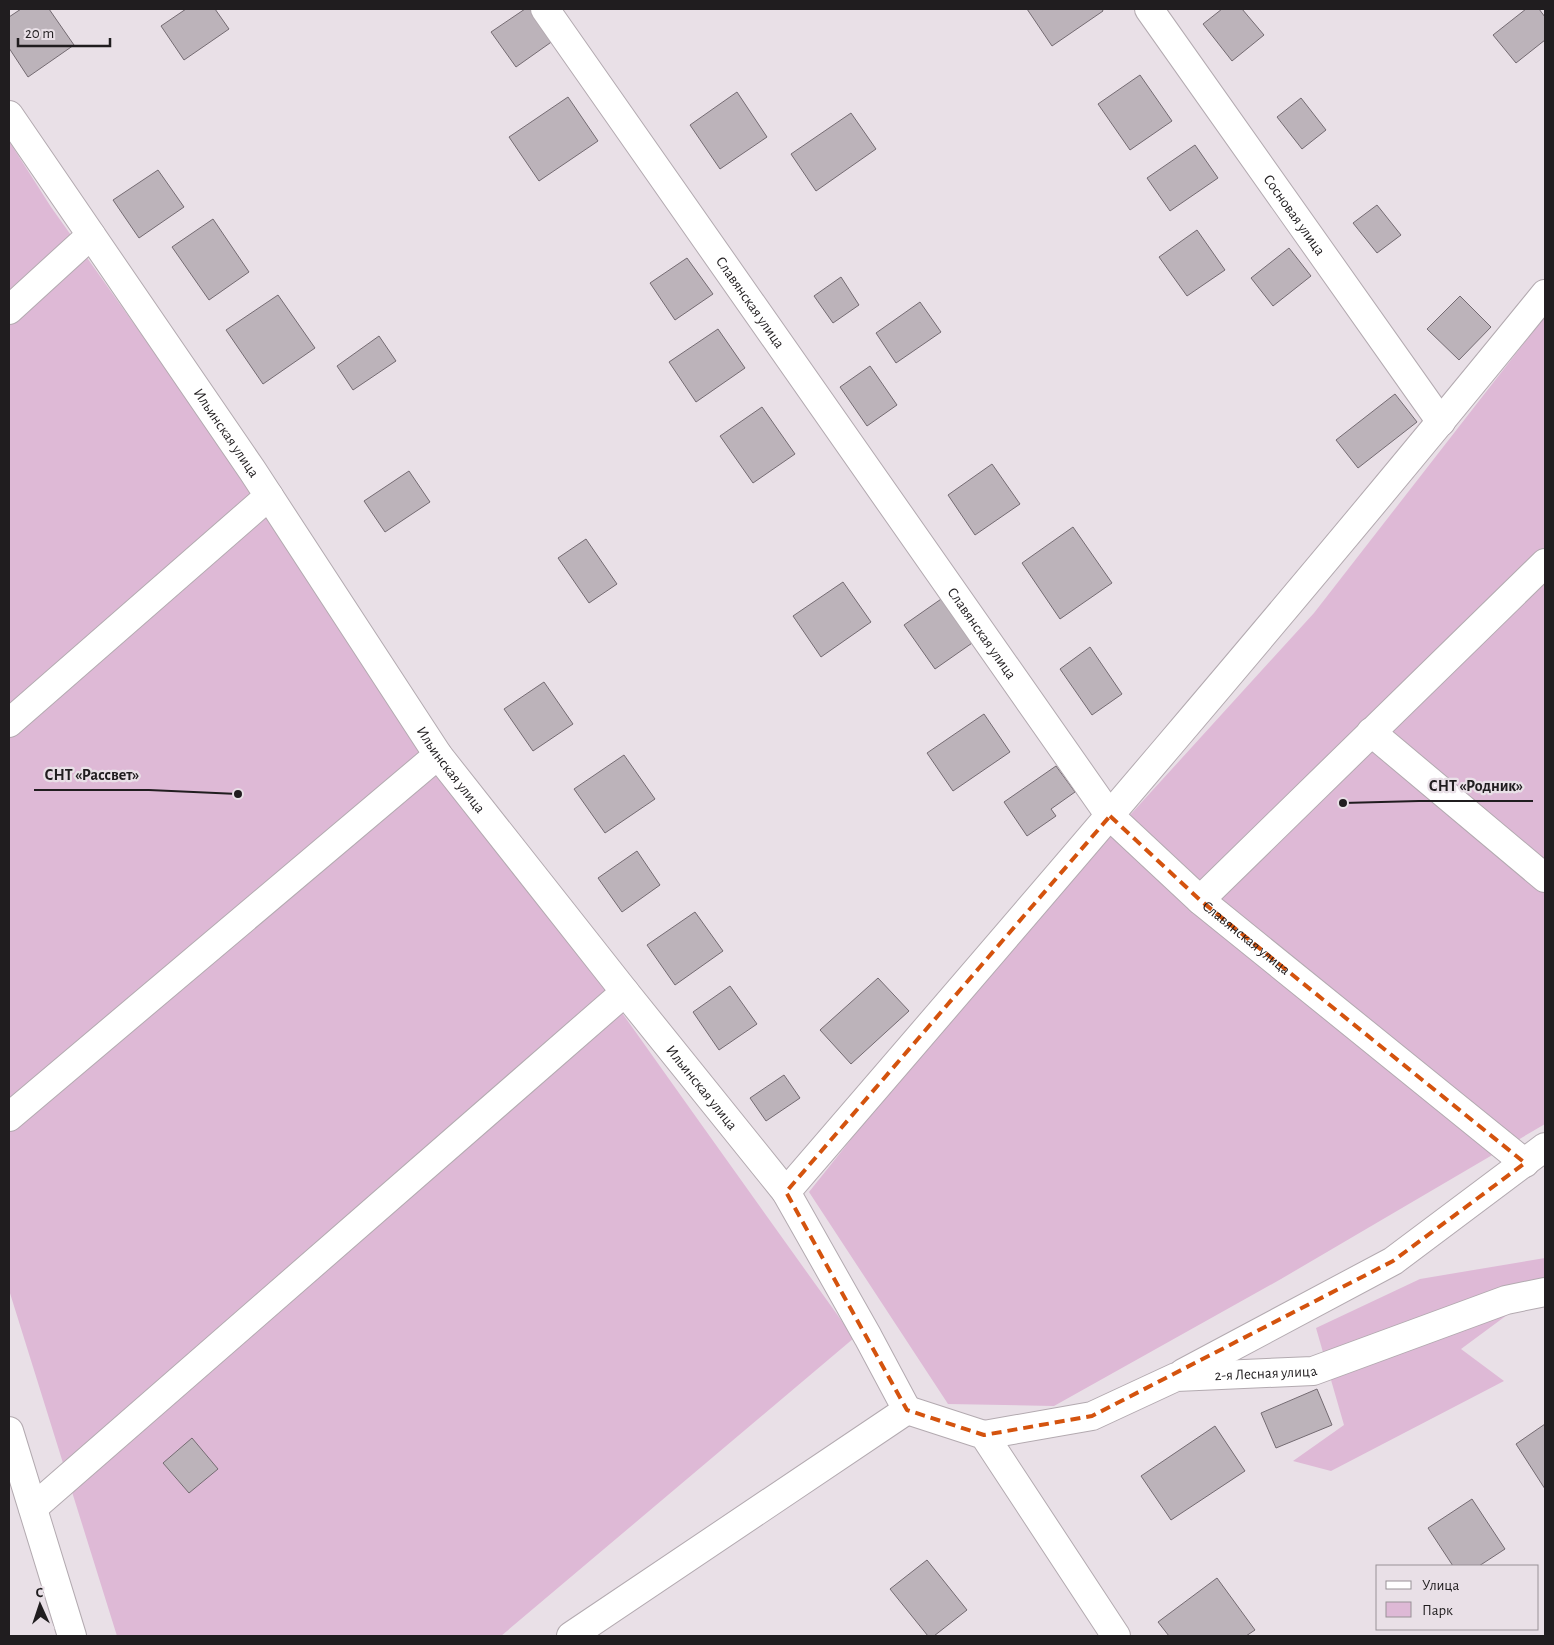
<svg xmlns="http://www.w3.org/2000/svg" width="1554" height="1645" viewBox="0 0 1554 1645" font-family="'Alegreya Sans',sans-serif">
  <style>
    .green { fill: #deb9d6 }
    .building { fill: #bcb3ba; stroke: #746b72 }
    .lines { fill: none; stroke-linecap: round; stroke-linejoin: round }
    .minor-casing { stroke: #b3aab0; stroke-width: 30 }
    .secondary-casing { stroke: #b3aab0; stroke-width: 30 }
    .minor { stroke: #fff; stroke-width: 28 }
    .secondary { stroke: #fff; stroke-width: 28 }
    .marked { fill: none; stroke: #d4530e; stroke-width: 4; stroke-dasharray: 10 6; stroke-linejoin: round }
    .labels { text-anchor: middle; dominant-baseline: central; stroke-width: 4.5; stroke-linejoin: round; paint-order: stroke }
    .street-label { font-size: 15px; fill: #201d1f; stroke: #e9e0e7 }
    .leader { fill: none; stroke: #201d1f; stroke-width: 2 }
    .callout-dot { fill: #201d1f; stroke: #e9e0e7; stroke-width: 2 }
    .callout-label { font-size: 16px; text-anchor: middle; font-weight: bold; fill: #201d1f; stroke: #e9e0e7; stroke-width: 4.5; stroke-linejoin: round; paint-order: stroke }
  </style>
  <rect width="100%" height="100%" fill="#e9e0e7"/>
  <path class="green" d="M 9,141 L 51,207 C 319,584 585,963 854,1338 L 501,1636 L 117,1636 L 9,1290 Z
    M 1545,316 L 1545,1124 L 1281,1279 L 1054,1406 L 948,1404 L 809,1192 L 967,994 L 1314,613 Z
    M 1545,1258 L 1545,1287 L 1461,1349 L 1504,1381 L 1331,1471 L 1293,1461 L 1344,1425 L 1316,1328 L 1420,1279 Z"/>
  <path class="building" d="M 21,9 L 49,9 L 74,45 L 28,77 L 9,48 L 9,17 Z
    M 186,9 L 215,9 L 229,29 L 184,60 L 161,26 Z
    M 525,9 L 537,9 L 557,38 L 516,67 L 491,32 Z
    M 1027,9 L 1102,9 L 1103,11 L 1052,46 Z
    M 1222,9 L 1242,9 L 1264,35 L 1232,61 L 1203,24 Z
    M 1526,9 L 1539,9 L 1545,17 L 1545,40 L 1516,63 L 1493,35 Z
    M 1140,75 L 1172,121 L 1130,150 L 1098,104 Z
    M 737,92 L 767,137 L 720,169 L 690,125 Z
    M 568,97 L 598,141 L 539,181 L 509,137 Z
    M 1301,98 L 1326,130 L 1302,149 L 1277,117 Z
    M 851,113 L 876,149 L 816,191 L 791,154 Z
    M 1195,145 L 1218,178 L 1170,211 L 1147,178 Z
    M 158,170 L 184,207 L 139,238 L 113,200 Z
    M 1377,205 L 1401,235 L 1377,253 L 1353,223 Z
    M 213,219 L 249,272 L 209,300 L 172,247 Z
    M 1197,230 L 1225,270 L 1187,296 L 1159,257 Z
    M 1289,248 L 1311,276 L 1273,306 L 1251,278 Z
    M 687,258 L 713,294 L 675,320 L 650,283 Z
    M 841,277 L 859,305 L 833,323 L 814,296 Z
    M 278,295 L 315,348 L 263,384 L 226,330 Z
    M 1460,296 L 1491,327 L 1459,360 L 1427,329 Z
    M 920,302 L 941,332 L 896,363 L 876,333 Z
    M 718,329 L 745,368 L 696,402 L 669,362 Z
    M 379,336 L 396,361 L 353,390 L 337,366 Z
    M 870,366 L 897,405 L 867,426 L 840,387 Z
    M 1395,394 L 1417,422 L 1358,468 L 1336,440 Z
    M 762,407 L 795,454 L 753,483 L 720,436 Z
    M 992,464 L 1020,504 L 975,535 L 948,495 Z
    M 409,471 L 430,502 L 385,532 L 364,501 Z
    M 1073,527 L 1112,583 L 1060,619 L 1022,563 Z
    M 586,539 L 617,584 L 589,603 L 558,558 Z
    M 843,582 L 871,622 L 821,657 L 793,616 Z
    M 944,597 L 975,641 L 935,669 L 904,625 Z
    M 1090,647 L 1122,694 L 1092,715 L 1060,669 Z
    M 544,682 L 573,724 L 533,751 L 504,709 Z
    M 984,714 L 1010,752 L 953,791 L 927,753 Z
    M 624,755 L 655,799 L 605,833 L 574,789 Z
    M 1056,766 L 1075,792 L 1051,809 L 1056,816 L 1027,836 L 1004,802 Z
    M 637,851 L 660,885 L 622,912 L 598,878 Z
    M 695,912 L 723,951 L 675,985 L 647,945 Z
    M 878,978 L 909,1011 L 851,1064 L 820,1030 Z
    M 730,986 L 757,1024 L 719,1050 L 693,1012 Z
    M 784,1075 L 800,1098 L 766,1121 L 750,1098 Z
    M 1317,1389 L 1332,1425 L 1276,1448 L 1261,1413 Z
    M 1545,1424 L 1545,1489 L 1516,1444 Z
    M 1215,1426 L 1245,1471 L 1171,1520 L 1141,1476 Z
    M 192,1438 L 218,1469 L 189,1493 L 163,1463 Z
    M 1472,1499 L 1505,1549 L 1479,1566 L 1453,1566 L 1428,1528 Z
    M 927,1560 L 967,1610 L 934,1636 L 928,1636 L 890,1589 Z
    M 1217,1578 L 1255,1630 L 1246,1636 L 1169,1636 L 1158,1622 Z"/>
  <g class="lines">
    <defs>
      <g id="minor">
        <path id="s1" d="M 545,9 L 1110,816 L 1200,900 L 1525,1163"/>
        <path id="s2" d="M 1149,9 L 1441,422"/>
        <path id="s3" d="M 9,115 L 252,470 L 438,755 L 625,992 L 786,1192 L 868,1337 L 907,1410"/>
        <path d="M 9,310 L 91,235"/>
        <path d="M 9,723 L 269,496"/>
        <path d="M 1371,732 L 1545,878"/>
        <path d="M 1200,900 L 1545,563"/>
        <path d="M 9,1117 L 438,755"/>
        <path d="M 786,1192 C 1042,895 1298,598 1545,294"/>
        <path d="M 1183,1373 L 1393,1261 L 1545,1147"/>
        <path d="M 907,1410 L 984,1435 L 1116,1636"/>
        <path id="s4" d="M 984,1435 L 1092,1416 L 1176,1377 L 1313,1371 L 1506,1300 L 1545,1292"/>
        <path d="M 33,1508 L 625,992"/>
        <path d="M 571,1636 L 907,1410"/>
      </g>
      <path id="secondary" d="M 9,1431 L 72,1636"/>
    </defs>
    <use href="#minor" class="minor-casing"/>
    <use href="#secondary" class="secondary-casing"/>
    <use href="#minor" class="minor"/>
    <use href="#secondary" class="secondary"/>
  </g>
  <path class="marked" d="M 1110,816 L 1200,900 L 1525,1163 L 1393,1261 L 1092,1416 L 984,1435 L 907,1410 L 786,1192 Z"/>
  <g class="labels">
    <g class="street-label">
      <text stroke="none"><textPath href="#s2" startOffset="252">Сосновая улица</textPath></text>
      <text stroke="none"><textPath href="#s1" startOffset="358">Славянская улица</textPath></text>
      <text stroke="none"><textPath href="#s3" startOffset="385">Ильинская улица</textPath></text>
      <text stroke="none"><textPath href="#s1" startOffset="762">Славянская улица</textPath></text>
      <text stroke="none"><textPath href="#s3" startOffset="790">Ильинская улица</textPath></text>
      <text stroke="none"><textPath href="#s1" startOffset="1168">Славянская улица</textPath></text>
      <text stroke="none"><textPath href="#s3" startOffset="1195">Ильинская улица</textPath></text>
      <text stroke="none"><textPath href="#s4" startOffset="292">2-я Лесная улица</textPath></text>
    </g>
  </g>
  <path class="leader" d="M238 794L149 790H34M1343 803L1419 801H1533"/>
  <g class="callout-dot">
    <circle cx="238" cy="794" r="5"/>
    <circle cx="1343" cy="803" r="5"/>
  </g>
  <g class="callout-label">
    <text x="92" y="780">СНТ «Рассвет»</text>
    <text x="1476" y="791">СНТ «Родник»</text>
  </g>
  <rect width="1554" height="1645" fill="none" stroke="#201d1f" stroke-width="20"/>
  <rect x="1376" y="1565" width="162" height="65" fill="#e9e0e7" stroke="#999297"/>
  <rect x="1386" y="1581" width="25" height="8" fill="#ffffff" stroke="#999297"/>
  <text x="1422" y="1590" font-size="15" fill="#201d1f">Улица</text>
  <rect x="1386" y="1602" width="25" height="15" fill="#deb9d6" stroke="#999297"/>
  <text x="1422" y="1615" font-size="15" fill="#201d1f">Парк</text>
  <g transform="translate(40 1605) rotate(357)" stroke="#e9e0e7" stroke-width="4" paint-order="stroke">
  <path d="M0-4L9 19L0 12L-9 19Z" fill="#201d1f"/>
  <text y="-8" font-size="14" font-weight="bold" text-anchor="middle" fill="#201d1f">С</text>
  </g>
  <path d="M18 38v8h92v-8" fill="none" stroke="#201d1f" stroke-width="2.5"/>
  <text x="25" y="38" font-size="15" fill="#201d1f" stroke="#e9e0e7" stroke-width="4" paint-order="stroke">20 m</text>
</svg>
